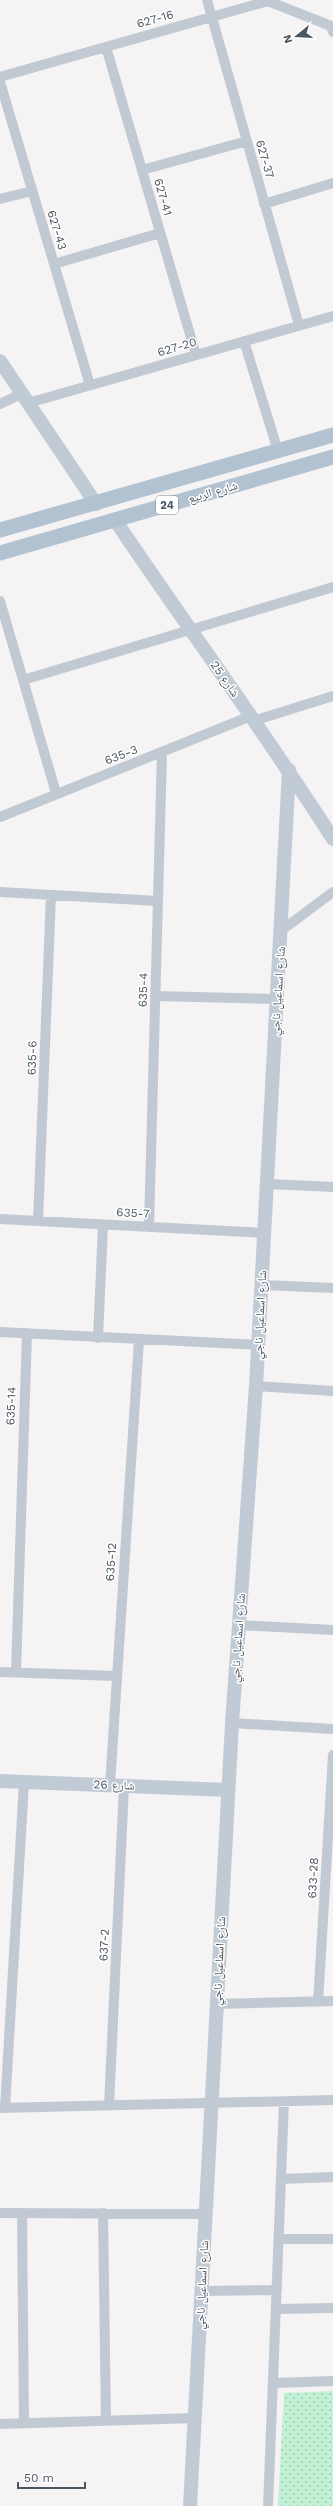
<svg xmlns="http://www.w3.org/2000/svg" width="333" height="2506" viewBox="0 0 333 2506" font-family="'Work Sans','Noto Naskh Arabic',sans-serif">
  <style>
    .grass { fill: url(#grass-dots) }
    .lines { fill: none; stroke-linecap: round; stroke-linejoin: round }
    .street { stroke: #c1cad2; stroke-width: 10 }
    .secondary { stroke: #c1cbd6; stroke-width: 14 }
    .primary { stroke: #b3c2d1; stroke-width: 15 }
    .labels { text-anchor: middle; dominant-baseline: central; stroke-width: 3; stroke-linejoin: round; paint-order: stroke }
    .shield { fill: #fff; stroke: #808990; stroke-width: 1 }
    .shield-label { font-size: 11px; font-weight: bold; fill: #4a5661 }
    .street-label { font-size: 12px; fill: #4a5661; stroke: #fff }
  </style>
  <defs>
    <pattern id="grass-dots" width="8" height="8" patternUnits="userSpaceOnUse"><rect width="8" height="8" fill="#c3f1d5"/><path d="M2 2h.1M6 6h.1" fill="none" stroke="#a0c6b0" stroke-width="1.8" stroke-linecap="round"/></pattern>
  </defs>
  <rect width="100%" height="100%" fill="#f5f3f3"/>
  <path class="grass" d="M 333,2391 L 333,2506 L 278,2506 L 284,2393 Z"/>
  <g class="lines">
    <path class="street" d="M 207,0 L 299,325
      M 106,47 L 196,355
      M 0,77 L 268,1 L 331,26 L 333,32
      M 0,82 L 90,385
      M 142,170 L 247,141
      M 0,199 L 32,191
      M 264,204 L 333,183
      M 54,264 L 160,233
      M 244,341 L 278,451
      M 28,403 L 333,316
      M 0,404 L 21,394
      M 0,601 L 56,793
      M 23,680 L 333,587
      M 253,721 L 333,696
      M 0,817 L 251,716
      M 0,892 L 158,901
      M 282,930 L 333,892
      M 155,996 L 277,999
      M 267,1184 L 333,1187
      M 0,1219 L 264,1233
      M 38,1221 L 51,895
      M 149,1227 L 162,753
      M 262,1285 L 333,1288
      M 0,1332 L 259,1345
      M 98,1338 L 103,1225
      M 256,1386 L 333,1391
      M 239,1625 L 333,1630
      M 0,1672 L 117,1676
      M 16,1672 L 27,1333
      M 232,1723 L 333,1729
      M 110,1785 L 139,1340
      M 318,2002 L 333,1755
      M 217,2004 L 333,2001
      M 109,2106 L 124,1786
      M 0,2108 L 333,2100
      M 5,2108 L 24,1782
      M 281,2179 L 333,2177
      M 0,2213 L 206,2214
      M 22,2213 L 24,2423
      M 103,2213 L 106,2421
      M 279,2239 L 333,2239
      M 202,2291 L 277,2290
      M 277,2309 L 333,2308
      M 275,2383 L 333,2381
      M 0,2424 L 195,2418
      M 268,2506 L 284,2102"/>
    <path class="secondary" d="M 0,361 L 96,504
      M 115,520 C 187,627 264,731 333,839
      M 0,1781 L 228,1790
      M 190,2506 L 232,1723 L 256,1386 L 289,770"/>
    <path class="primary" d="M 0,530 L 333,435
      M 0,553 L 333,457"/>
  </g>
  <g class="labels">
    <rect class="shield" x="156" y="496" width="22" height="18" rx="3"/>
    <g class="shield-label">
      <text x="167" y="505">24</text>
    </g>
    <g class="street-label">
      <text transform="translate(155 19) rotate(-16)">627-16</text>
      <text transform="translate(265 159) rotate(74)">627-37</text>
      <text transform="translate(163 197) rotate(74)">627-41</text>
      <text transform="translate(57 230) rotate(73)">627-43</text>
      <text transform="translate(177 347) rotate(-16)">627-20</text>
      <text transform="translate(213 492) rotate(-16)">شارع الربيع</text>
      <text transform="translate(225 679) rotate(55)">شارع 25</text>
      <text transform="translate(121 755) rotate(-21)">635-3</text>
      <text transform="translate(143 990) rotate(-88)">635-4</text>
      <text transform="translate(278 991) rotate(-86)">شارع اسماعيل ناجي</text>
      <text transform="translate(32 1058) rotate(-88)">635-6</text>
      <text transform="translate(133 1213) rotate(3)">635-7</text>
      <text transform="translate(260 1315) rotate(-87)">شارع اسماعيل ناجي</text>
      <text transform="translate(11 1406) rotate(-88)">635-14</text>
      <text transform="translate(111 1562) rotate(-86)">635-12</text>
      <text transform="translate(238 1638) rotate(-86)">شارع اسماعيل ناجي</text>
      <text transform="translate(114 1785) rotate(2)">شارع 26</text>
      <text transform="translate(313 1878) rotate(-87)">633-28</text>
      <text transform="translate(104 1945) rotate(-87)">637-2</text>
      <text transform="translate(219 1961) rotate(-87)">شارع اسماعيل ناجي</text>
      <text transform="translate(202 2285) rotate(-87)">شارع اسماعيل ناجي</text>
    </g>
  </g>
  <g transform="translate(297 36) rotate(252)" stroke="#ffffff" stroke-width="3" paint-order="stroke">
  <path d="M0-3L7 15L0 10L-7 15Z" fill="#4a5661"/>
  <text y="-6" font-size="11" font-weight="bold" text-anchor="middle" fill="#4a5661">N</text>
  </g>
  <path d="M18 2482v6h67v-6" fill="none" stroke="#4a5661" stroke-width="2"/>
  <text x="24" y="2482" font-size="12" fill="#4a5661" stroke="#ffffff" stroke-width="3" paint-order="stroke">50 m</text>
</svg>
